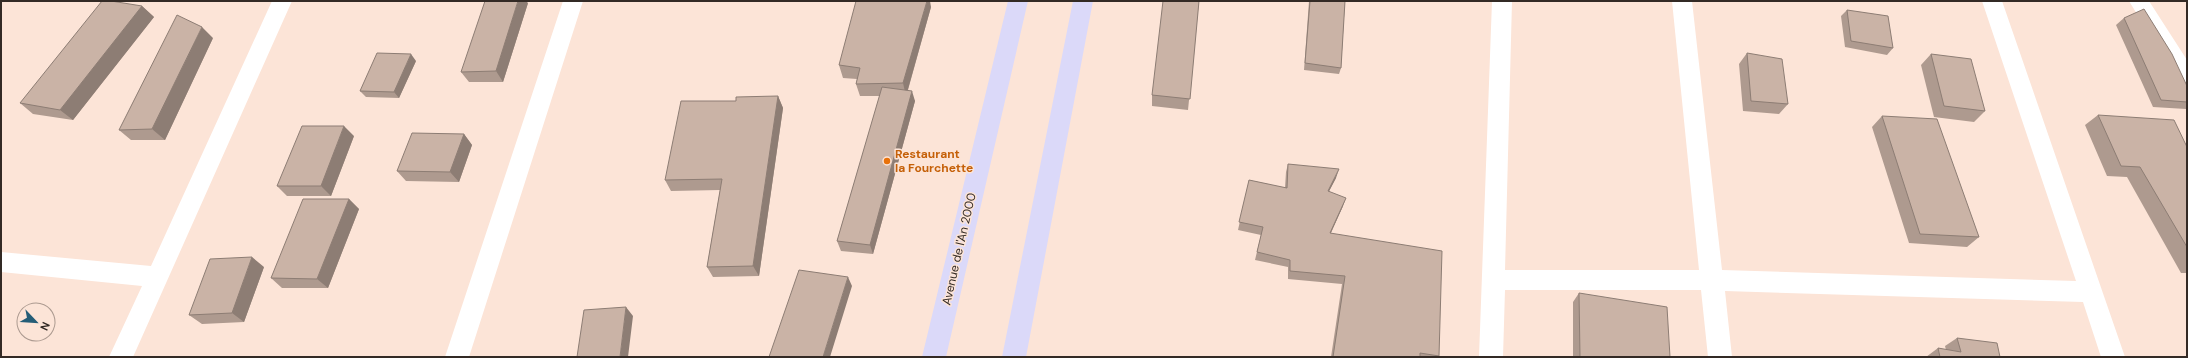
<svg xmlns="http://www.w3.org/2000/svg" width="2188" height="358" viewBox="0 0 2188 358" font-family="'DM Sans',sans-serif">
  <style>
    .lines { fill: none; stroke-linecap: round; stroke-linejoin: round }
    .minor { fill: #fff; fill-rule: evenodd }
    .major { fill: #dbd9f9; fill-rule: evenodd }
    .wall { fill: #ae9a8f }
    .shaded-wall { fill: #8d7d74 }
    .building { fill: #cab3a6; stroke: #8d7d74 }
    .food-dot { fill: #e8710a; stroke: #fce4d7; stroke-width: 1.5 }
    .labels { text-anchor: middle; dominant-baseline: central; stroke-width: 3; stroke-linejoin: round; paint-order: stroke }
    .food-label { font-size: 12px; font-weight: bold; fill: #c56008; stroke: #fce4d7; text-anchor: start }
    .street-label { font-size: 12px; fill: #332a25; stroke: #fce4d7 }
  </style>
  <rect width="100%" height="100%" fill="#fce4d7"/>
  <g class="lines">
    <path class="minor" d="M 272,1 L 292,1 L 133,357 L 109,357 L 142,286 L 1,272 L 1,252 L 151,266 Z
      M 563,1 L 583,1 L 469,357 L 445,357 Z
      M 1492,1 L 1512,1 L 1505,270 L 1699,270 L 1672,1 L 1692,1 L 1722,270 L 2076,281 L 1982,1 L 2002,1 L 2125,357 L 2101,357 L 2083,302 L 1725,291 L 1732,357 L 1708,357 L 1701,290 L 1505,290 L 1503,357 L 1479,357 Z
      M 2129,1 L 2149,1 L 2187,60 L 2187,86 L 2180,84 Z"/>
    <path class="major" d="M 1008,1 L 1028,1 L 946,357 L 922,357 Z
      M 1073,1 L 1093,1 L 1026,357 L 1002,357 Z"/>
  </g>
  <path class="wall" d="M 1199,1 L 1188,110 L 1152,106 L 1152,95 Z
    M 1309,1 L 1345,1 L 1341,68 L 1339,74 L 1304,70 Z
    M 528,3 L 503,82 L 469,82 L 461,72 Z
    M 142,6 L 154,17 L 73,120 L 33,114 L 20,103 Z
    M 931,7 L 908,90 L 915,101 L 873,254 L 841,251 L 837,241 L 880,96 L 860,96 L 856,84 L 857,79 L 843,78 L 839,65 Z
    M 1847,10 L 1893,48 L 1887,55 L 1845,47 L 1841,16 Z
    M 2124,18 L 2187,86 L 2187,109 L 2186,109 L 2153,107 L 2116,25 Z
    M 213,38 L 165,140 L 131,140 L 119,130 Z
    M 1747,53 L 1788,104 L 1779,114 L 1743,111 L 1739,64 Z
    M 1931,54 L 1985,111 L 1974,122 L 1934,117 L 1921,65 Z
    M 416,61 L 399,98 L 366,97 L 360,91 Z
    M 778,96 L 783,108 L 759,276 L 713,277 L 707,267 L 720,190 L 671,191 L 665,180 L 736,101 Z
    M 2098,115 L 2187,147 L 2187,273 L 2181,273 L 2127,177 L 2107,176 L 2085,125 Z
    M 1882,116 L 1979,237 L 1967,247 L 1909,243 L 1872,127 Z
    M 464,134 L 472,145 L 459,182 L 406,181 L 397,171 Z
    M 354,136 L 331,196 L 287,196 L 277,186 Z
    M 1288,164 L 1336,178 L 1329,191 L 1343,206 L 1331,233 L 1439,356 L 1438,357 L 1331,357 L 1342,284 L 1288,279 L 1288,267 L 1255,260 L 1261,235 L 1238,230 L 1249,180 L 1285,188 L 1286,172 Z
    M 349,199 L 359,209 L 328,288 L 282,288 L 271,278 Z
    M 264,267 L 244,322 L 202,324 L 189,315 Z
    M 1579,293 L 1670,357 L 1573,357 L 1573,302 Z
    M 1957,338 L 2000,357 L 1926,357 L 1938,348 L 1946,350 L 1945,346 Z"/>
  <path class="shaded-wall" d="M 518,1 L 526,1 L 528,3 L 503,82 L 496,71 Z
    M 927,1 L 930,1 L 931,7 L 906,96 L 903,83 Z
    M 142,6 L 154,17 L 73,120 L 60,110 Z
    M 202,27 L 213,38 L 165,140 L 152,129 Z
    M 411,54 L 416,61 L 399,98 L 394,92 Z
    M 912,91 L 915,101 L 873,254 L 870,245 Z
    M 778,96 L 783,108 L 759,276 L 753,266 Z
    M 344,126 L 354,136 L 331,196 L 321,186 Z
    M 464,134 L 472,145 L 459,182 L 450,172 Z
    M 1339,169 L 1336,178 L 1325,199 L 1328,191 Z
    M 1346,198 L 1343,206 L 1327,241 L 1330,233 Z
    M 349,199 L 359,209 L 328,288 L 317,279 Z
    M 252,257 L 264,267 L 244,322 L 232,313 Z
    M 848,277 L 852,286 L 830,357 L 823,357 Z
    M 626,307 L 633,316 L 628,357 L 620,357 Z"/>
  <path class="building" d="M 102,1 L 111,1 L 142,6 L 60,110 L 20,103 Z
    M 485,1 L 518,1 L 496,71 L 461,72 Z
    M 856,1 L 927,1 L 903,83 L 856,84 L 860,68 L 839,65 Z
    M 1163,1 L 1199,1 L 1190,99 L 1152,95 Z
    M 1310,1 L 1345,1 L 1341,68 L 1305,63 Z
    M 2144,9 L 2172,54 L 2187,86 L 2187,102 L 2161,100 L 2124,18 Z
    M 1847,10 L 1888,16 L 1893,48 L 1851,41 Z
    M 177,15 L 202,27 L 152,129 L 119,130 Z
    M 377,53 L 411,54 L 394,92 L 360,91 Z
    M 1747,53 L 1782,59 L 1788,104 L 1751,101 Z
    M 1931,54 L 1971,59 L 1985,111 L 1944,106 Z
    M 882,87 L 912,91 L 870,245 L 837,241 Z
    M 778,96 L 753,266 L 707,267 L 722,179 L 665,180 L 681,101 L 736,101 L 736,97 Z
    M 2098,115 L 2174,120 L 2187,147 L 2187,247 L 2140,167 L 2121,166 Z
    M 1882,116 L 1937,119 L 1979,237 L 1920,234 Z
    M 302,126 L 344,126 L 321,186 L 277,186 Z
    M 412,133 L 464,134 L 450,172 L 397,171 Z
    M 1288,164 L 1339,169 L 1328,191 L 1346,198 L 1330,233 L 1442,251 L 1439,356 L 1420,353 L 1420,357 L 1333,357 L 1345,276 L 1290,271 L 1290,260 L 1257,252 L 1263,227 L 1239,222 L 1249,180 L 1287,188 Z
    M 303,199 L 349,199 L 317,279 L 271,278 Z
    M 252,257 L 232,313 L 189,315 L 210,259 Z
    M 799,270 L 848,277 L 823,357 L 769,357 Z
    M 1579,293 L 1667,307 L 1670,357 L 1580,357 Z
    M 626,307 L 620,357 L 577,357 L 584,310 Z
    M 1957,338 L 1997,343 L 2000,357 L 1940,357 L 1938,348 L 1961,352 Z"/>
  <circle class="food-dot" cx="887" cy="161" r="4"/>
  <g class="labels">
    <g class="food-label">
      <text x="895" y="154">Restaurant<tspan x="895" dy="14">la Fourchette</tspan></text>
    </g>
    <g class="street-label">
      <text transform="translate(959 249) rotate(-77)">Avenue de l'An 2000</text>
    </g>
  </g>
  <rect width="2188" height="358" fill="none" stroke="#332a25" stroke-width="4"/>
  <g transform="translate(36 322) rotate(115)"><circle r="19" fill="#fce4d7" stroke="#ac9a90"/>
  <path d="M0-3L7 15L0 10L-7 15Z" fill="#255d77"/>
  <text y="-6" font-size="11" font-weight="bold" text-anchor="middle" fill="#332a25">N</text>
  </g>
</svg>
